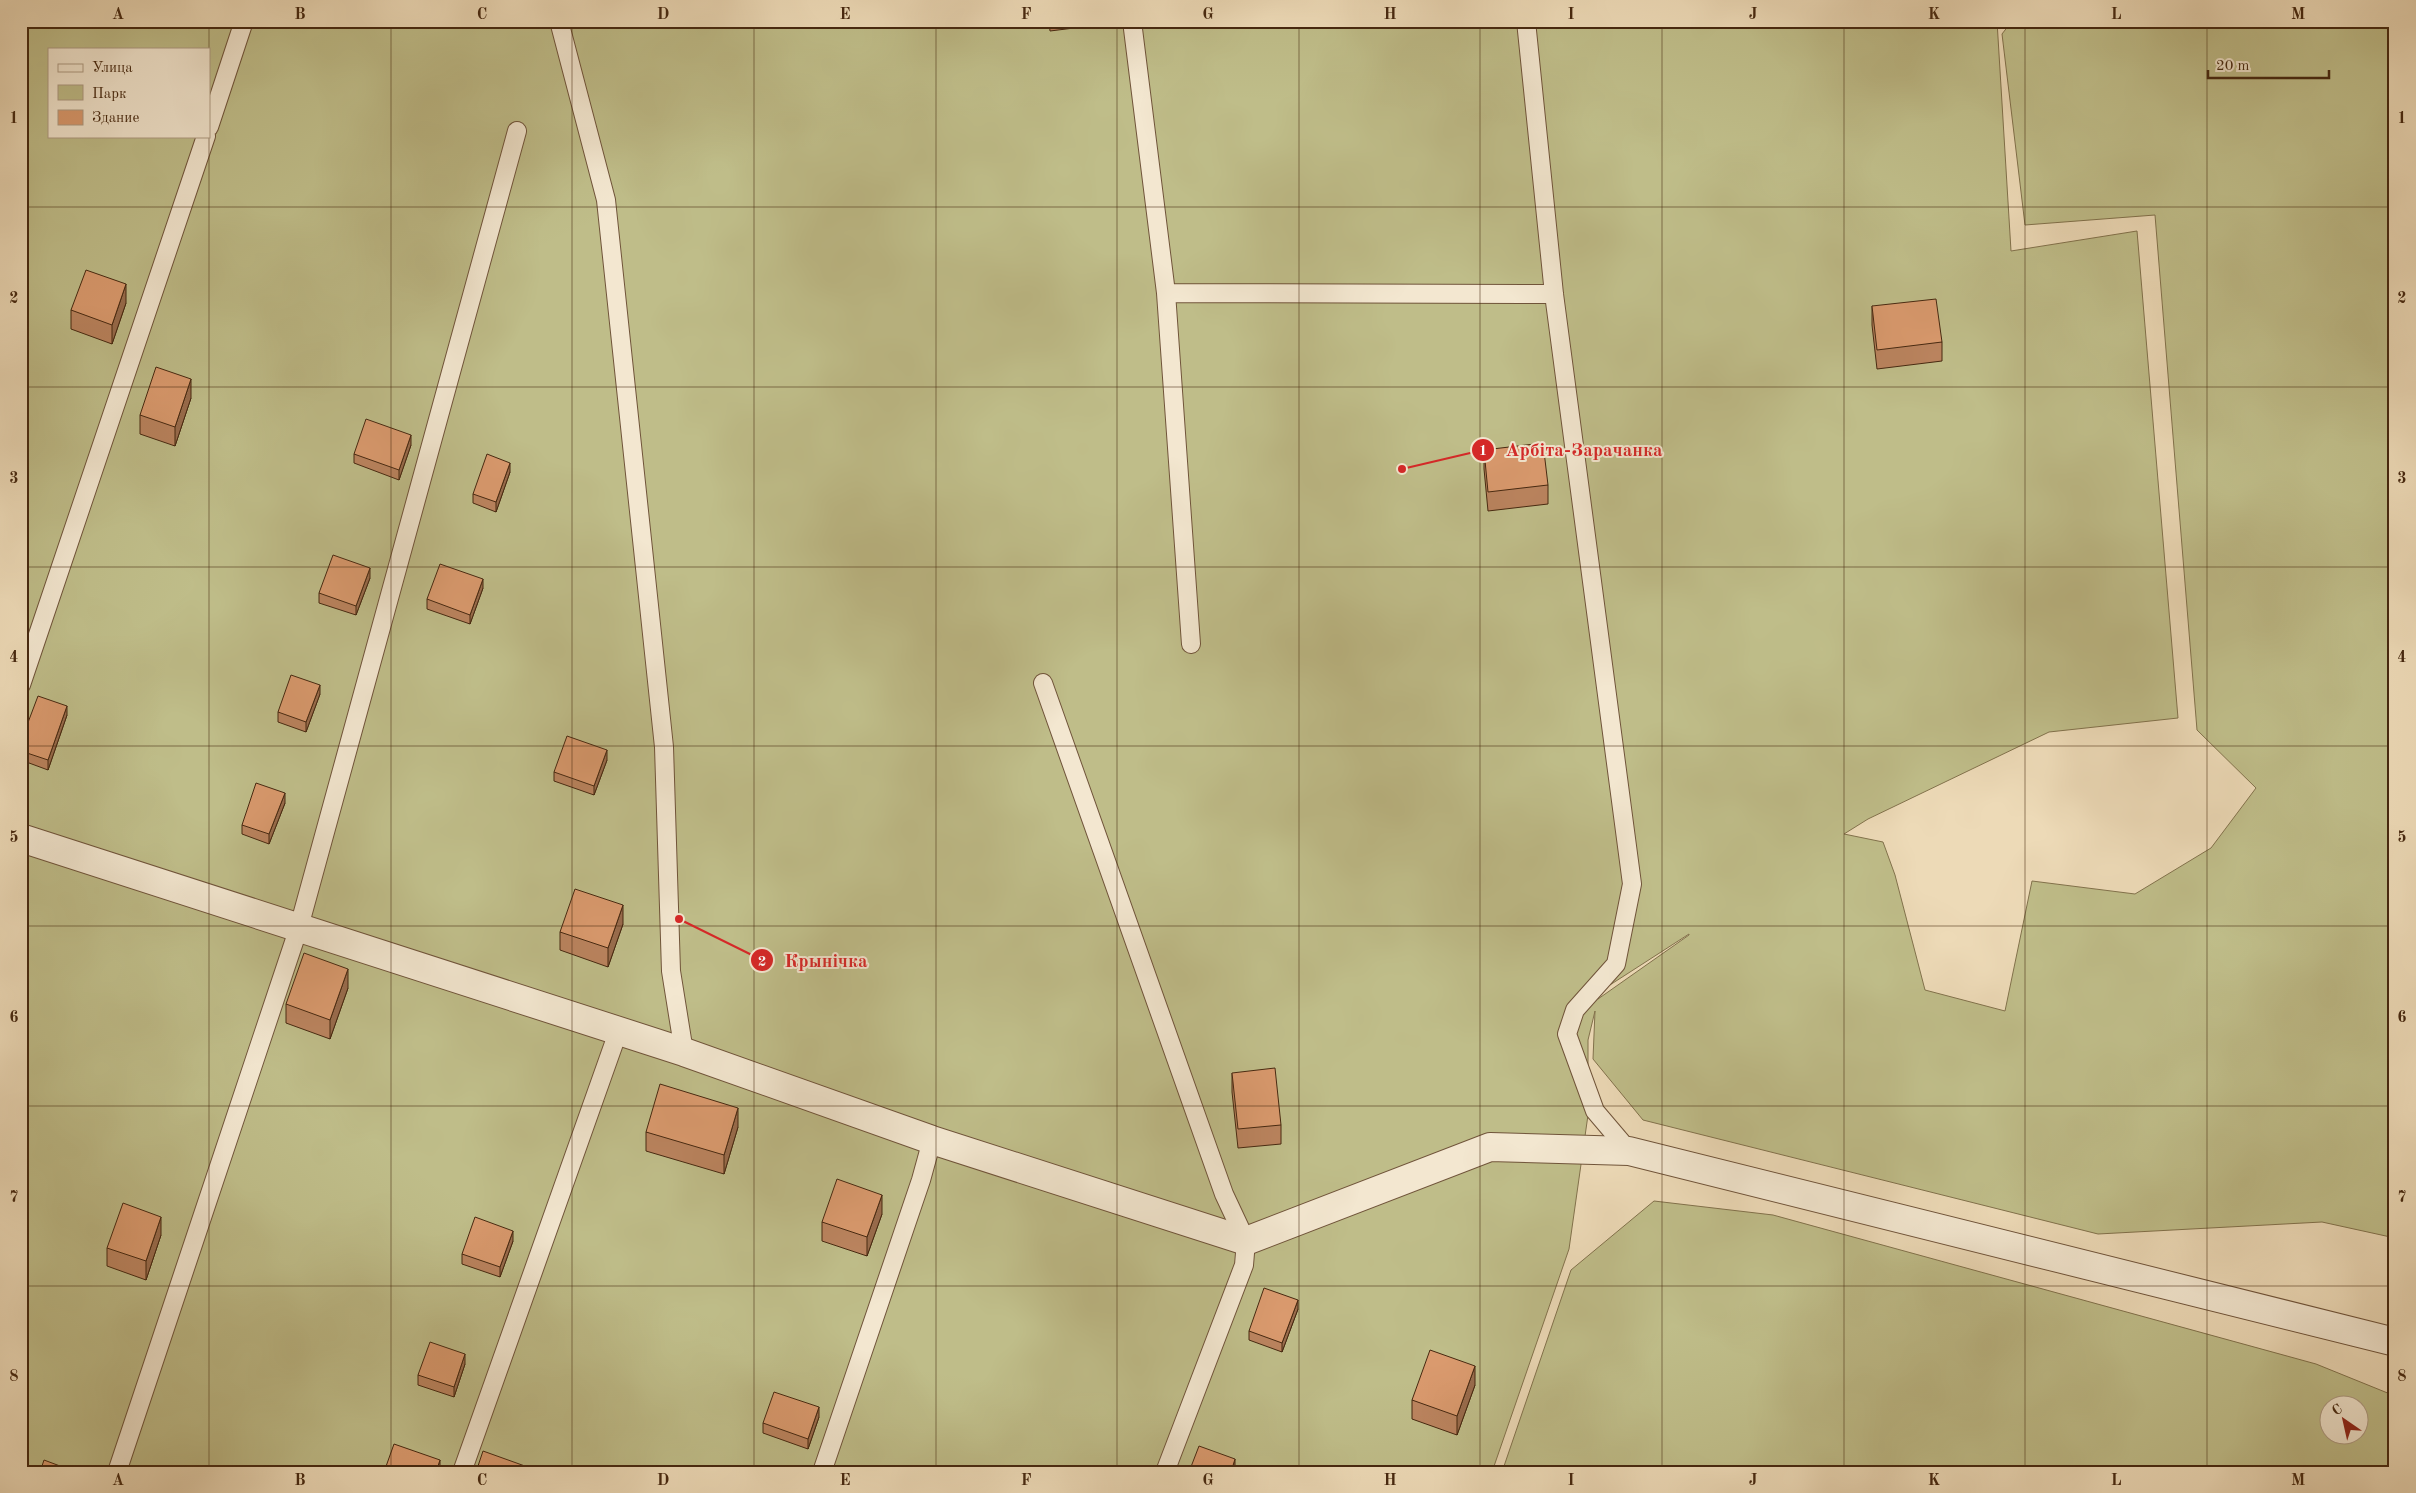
<svg xmlns="http://www.w3.org/2000/svg" width="2416" height="1493" viewBox="0 0 2416 1493" font-family="'Old Standard TT',serif">
  <style>
    .green { fill: #bfbd89; stroke: #82724c; fill-rule: evenodd }
    .lines { fill: none; stroke-linecap: round; stroke-linejoin: round }
    .lane-casing { stroke: #70543a; stroke-width: 20 }
    .street-casing { stroke: #70543a; stroke-width: 30 }
    .lane { stroke: #f3e7d0; stroke-width: 18 }
    .street { stroke: #f3e7d0; stroke-width: 28 }
    .wall { fill: #bb845f; stroke: #462810 }
    .shaded-wall { fill: #996c4d; stroke: #462810 }
    .building { fill: #da9a6e; stroke: #462810 }
    .grid { fill: none; stroke: #462810; stroke-width: 1; stroke-opacity: 0.55 }
    .leader { fill: none; stroke: #d62828; stroke-width: 2 }
    .callout-dot { fill: #d62828; stroke: #f3e7d0; stroke-width: 2 }
    .mark-label { font-size: 15px; text-anchor: middle; font-weight: bold; fill: #fff }
    .callout-label { font-size: 19px; text-anchor: middle; font-weight: bold; fill: #d62828; stroke: #f3e7d0; stroke-width: 4; stroke-linejoin: round; paint-order: stroke }
    .neatline { fill: none; stroke: #462810; stroke-width: 2 }
    .grid-label { font-size: 16px; text-anchor: middle; font-weight: bold; fill: #462810 }
  </style>
  <rect width="100%" height="100%" fill="#eddab7"/>
  <filter id="stains"><feTurbulence type="fractalNoise" baseFrequency=".004" numOctaves="4"/><feColorMatrix values="0 0 0 0 .2 0 0 0 0 .09 0 0 0 0 .02 0 0 0 .5 -.17"/></filter>
  <radialGradient id="worn" r=".72"><stop offset=".6" stop-color="#630" stop-opacity="0"/><stop offset="1" stop-color="#630" stop-opacity=".3"/></radialGradient>
  <path class="green" d="M 21,21 L 1997,21 L 2011,251 L 2137,231 L 2178,718 L 2049,732 L 1868,819 L 1844,834 L 1883,842 L 1895,875 L 1925,990 L 2005,1011 L 2032,881 L 2135,894 L 2211,848 L 2256,788 L 2197,730 L 2155,215 L 2025,225 L 2002,34 L 2012,21 L 2395,21 L 2395,1238 L 2322,1222 L 2098,1234 L 1643,1120 L 1593,1059 L 1595,1011 L 1588,1040 L 1588,1115 L 1569,1249 L 1492,1472 L 21,1472 ZM 49,49 L 209,49 L 209,136 L 49,136 ZM 1689,934 L 1689,935 L 1598,999 L 1599,992 Z
    M 1654,1201 L 1773,1215 L 2316,1364 L 2395,1396 L 2395,1472 L 1502,1472 L 1571,1270 ZM 2328,1406 L 2358,1406 L 2358,1436 L 2328,1436 Z"/>
  <g class="lines">
    <defs>
      <path id="lane" d="M 559,21 L 606,200 L 664,747 L 671,971 L 684,1052
        M 1132,21 L 1166,293 L 1554,294
        M 1526,21 L 1554,294 L 1632,884 L 1616,964 L 1575,1010 L 1567,1034 L 1595,1111 L 1629,1151
        M 209,127 L 244,21
        M 1166,293 L 1191,644
        M 1043,683 L 1224,1194 L 1246,1241 L 1244,1265 L 1165,1472
        M 21,685 L 206,136
        M 117,1472 L 299,927 L 517,131
        M 462,1472 L 618,1032
        M 822,1472 L 921,1180 L 932,1140"/>
      <path id="street" d="M 21,838 L 684,1052 L 932,1140 L 1246,1241 L 1490,1147 L 1629,1151 L 2395,1342"/>
    </defs>
    <use href="#lane" class="lane-casing"/>
    <use href="#street" class="street-casing"/>
    <use href="#lane" class="lane"/>
    <use href="#street" class="street"/>
  </g>
  <path class="wall" d="M 1049,21 L 1082,21 L 1082,27 L 1050,31 Z
    M 1160,21 L 1187,21 L 1160,24 Z
    M 126,303 L 112,344 L 71,329 L 71,310 Z
    M 1872,306 L 1942,342 L 1942,361 L 1877,369 L 1872,325 Z
    M 191,398 L 175,446 L 140,434 L 140,415 Z
    M 411,445 L 399,480 L 354,463 L 354,454 Z
    M 1484,450 L 1548,485 L 1548,504 L 1488,511 L 1484,469 Z
    M 510,472 L 496,512 L 473,503 L 473,494 Z
    M 370,578 L 356,615 L 319,603 L 319,593 Z
    M 483,588 L 470,624 L 427,609 L 427,599 Z
    M 320,694 L 306,732 L 278,722 L 278,712 Z
    M 67,715 L 48,770 L 21,760 L 21,741 Z
    M 607,760 L 594,795 L 554,781 L 554,772 Z
    M 285,803 L 269,844 L 242,834 L 242,825 Z
    M 623,924 L 608,967 L 560,950 L 560,932 Z
    M 348,988 L 330,1039 L 286,1023 L 286,1004 Z
    M 1232,1073 L 1281,1125 L 1281,1144 L 1238,1148 L 1232,1092 Z
    M 738,1127 L 724,1174 L 646,1151 L 646,1132 Z
    M 882,1214 L 867,1256 L 822,1241 L 822,1222 Z
    M 161,1235 L 146,1280 L 107,1266 L 107,1248 Z
    M 513,1241 L 500,1277 L 462,1264 L 462,1254 Z
    M 1298,1309 L 1282,1352 L 1249,1340 L 1249,1331 Z
    M 465,1364 L 454,1397 L 418,1385 L 418,1375 Z
    M 1475,1385 L 1457,1435 L 1412,1419 L 1412,1400 Z
    M 819,1417 L 808,1449 L 763,1433 L 763,1423 Z"/>
  <path class="shaded-wall" d="M 126,284 L 126,303 L 112,344 L 112,325 Z
    M 191,379 L 191,398 L 175,446 L 175,427 Z
    M 411,435 L 411,445 L 399,480 L 399,470 Z
    M 510,463 L 510,472 L 496,512 L 496,502 Z
    M 370,568 L 370,578 L 356,615 L 356,606 Z
    M 483,579 L 483,588 L 470,624 L 470,615 Z
    M 320,685 L 320,694 L 306,732 L 306,722 Z
    M 67,706 L 67,715 L 48,770 L 48,760 Z
    M 607,750 L 607,760 L 594,795 L 594,786 Z
    M 285,793 L 285,803 L 269,844 L 269,834 Z
    M 623,905 L 623,924 L 608,967 L 608,948 Z
    M 348,969 L 348,988 L 330,1039 L 330,1020 Z
    M 738,1108 L 738,1127 L 724,1174 L 724,1155 Z
    M 882,1195 L 882,1214 L 867,1256 L 867,1237 Z
    M 161,1217 L 161,1235 L 146,1280 L 146,1261 Z
    M 513,1231 L 513,1241 L 500,1277 L 500,1267 Z
    M 1298,1300 L 1298,1309 L 1282,1352 L 1282,1343 Z
    M 465,1354 L 465,1364 L 454,1397 L 454,1387 Z
    M 1475,1366 L 1475,1385 L 1457,1435 L 1457,1416 Z
    M 819,1407 L 819,1417 L 808,1449 L 808,1439 Z
    M 1235,1459 L 1235,1469 L 1234,1472 L 1231,1472 Z
    M 440,1460 L 440,1472 L 436,1472 Z"/>
  <path class="building" d="M 86,270 L 126,284 L 112,325 L 71,310 Z
    M 1936,299 L 1942,342 L 1877,350 L 1872,306 Z
    M 156,367 L 191,379 L 175,427 L 140,415 Z
    M 366,419 L 411,435 L 399,470 L 354,454 Z
    M 1543,443 L 1548,485 L 1488,492 L 1484,450 Z
    M 487,454 L 510,463 L 496,502 L 473,494 Z
    M 333,555 L 370,568 L 356,606 L 319,593 Z
    M 440,564 L 483,579 L 470,615 L 427,599 Z
    M 291,675 L 320,685 L 306,722 L 278,712 Z
    M 38,696 L 67,706 L 48,760 L 21,751 L 21,741 Z
    M 567,736 L 607,750 L 594,786 L 554,772 Z
    M 256,783 L 285,793 L 269,834 L 242,825 Z
    M 575,889 L 623,905 L 608,948 L 560,932 Z
    M 304,953 L 348,969 L 330,1020 L 286,1004 Z
    M 1275,1068 L 1281,1125 L 1238,1129 L 1232,1073 Z
    M 660,1084 L 738,1108 L 724,1155 L 646,1132 Z
    M 837,1179 L 882,1195 L 867,1237 L 822,1222 Z
    M 123,1203 L 161,1217 L 146,1261 L 107,1248 Z
    M 475,1217 L 513,1231 L 500,1267 L 462,1254 Z
    M 1264,1288 L 1298,1300 L 1282,1343 L 1249,1331 Z
    M 430,1342 L 465,1354 L 454,1387 L 418,1375 Z
    M 1430,1350 L 1475,1366 L 1457,1416 L 1412,1400 Z
    M 774,1392 L 819,1407 L 808,1439 L 763,1423 Z
    M 394,1444 L 440,1460 L 436,1472 L 384,1472 Z
    M 1199,1446 L 1235,1459 L 1231,1472 L 1189,1472 Z
    M 483,1451 L 536,1470 L 535,1472 L 476,1472 Z
    M 44,1460 L 76,1472 L 40,1472 Z"/>
  <path class="grid" d="M 209,21 L 209,1472M 391,21 L 391,1472M 572,21 L 572,1472M 754,21 L 754,1472M 936,21 L 936,1472M 1117,21 L 1117,1472M 1299,21 L 1299,1472M 1480,21 L 1480,1472M 1662,21 L 1662,1472M 1844,21 L 1844,1472M 2025,21 L 2025,1472M 2207,21 L 2207,1472M 21,207 L 2395,207M 21,387 L 2395,387M 21,567 L 2395,567M 21,746 L 2395,746M 21,926 L 2395,926M 21,1106 L 2395,1106M 21,1286 L 2395,1286"/>
  <path class="leader" d="M1402 469L1483 450M679 919L762 960"/>
  <g class="callout-dot">
    <circle cx="1402" cy="469" r="5"/>
    <circle cx="679" cy="919" r="5"/>
    <circle cx="1483" cy="450" r="12"/>
    <circle cx="762" cy="960" r="12"/>
  </g>
  <g class="mark-label">
    <text x="1483" y="455">1</text>
    <text x="762" y="966">2</text>
  </g>
  <g class="callout-label">
    <text x="1584" y="456">Арбіта-Зарачанка</text>
    <text x="826" y="967">Крынічка</text>
  </g>
  <rect width="2416" height="1493" fill="none" stroke="#eddab7" stroke-width="55"/>
  <rect x="48" y="48" width="162" height="90" fill="#f3e7d0" stroke="#ae9b83"/>
  <rect x="58" y="64" width="25" height="8" fill="#f3e7d0" stroke="#ae9b83"/>
  <text x="92" y="72" font-size="15" fill="#462810">Улица</text>
  <rect x="58" y="85" width="25" height="15" fill="#bfbd89" stroke="#ae9b83"/>
  <text x="92" y="98" font-size="15" fill="#462810">Парк</text>
  <rect x="58" y="110" width="25" height="15" fill="#da9a6e" stroke="#ae9b83"/>
  <text x="92" y="122" font-size="15" fill="#462810">Здание</text>
  <g transform="translate(2344 1420) rotate(326)"><circle r="24" fill="#f3e7d0" stroke="#ae9b83"/>
  <path d="M0-4L9 19L0 12L-9 19Z" fill="#8f2418"/>
  <text y="-8" font-size="14" font-weight="bold" text-anchor="middle" fill="#462810">С</text>
  </g>
  <path d="M2208 70v8h121v-8" fill="none" stroke="#462810" stroke-width="2.5"/>
  <text x="2216" y="70" font-size="15" fill="#462810" stroke="#f3e7d0" stroke-width="4" paint-order="stroke">20 m</text>
  <rect x="28" y="28" width="2360" height="1438" class="neatline"/>
  <g class="grid-label">
    <text x="118" y="19">A</text>
    <text x="300" y="19">B</text>
    <text x="482" y="19">C</text>
    <text x="663" y="19">D</text>
    <text x="845" y="19">E</text>
    <text x="1026" y="19">F</text>
    <text x="1208" y="19">G</text>
    <text x="1390" y="19">H</text>
    <text x="1571" y="19">I</text>
    <text x="1753" y="19">J</text>
    <text x="1934" y="19">K</text>
    <text x="2116" y="19">L</text>
    <text x="2298" y="19">M</text>
    <text x="14" y="123">1</text>
    <text x="2402" y="123">1</text>
    <text x="14" y="303">2</text>
    <text x="2402" y="303">2</text>
    <text x="14" y="483">3</text>
    <text x="2402" y="483">3</text>
    <text x="14" y="662">4</text>
    <text x="2402" y="662">4</text>
    <text x="14" y="842">5</text>
    <text x="2402" y="842">5</text>
    <text x="14" y="1022">6</text>
    <text x="2402" y="1022">6</text>
    <text x="14" y="1202">7</text>
    <text x="2402" y="1202">7</text>
    <text x="14" y="1381">8</text>
    <text x="2402" y="1381">8</text>
    <text x="118" y="1485">A</text>
    <text x="300" y="1485">B</text>
    <text x="482" y="1485">C</text>
    <text x="663" y="1485">D</text>
    <text x="845" y="1485">E</text>
    <text x="1026" y="1485">F</text>
    <text x="1208" y="1485">G</text>
    <text x="1390" y="1485">H</text>
    <text x="1571" y="1485">I</text>
    <text x="1753" y="1485">J</text>
    <text x="1934" y="1485">K</text>
    <text x="2116" y="1485">L</text>
    <text x="2298" y="1485">M</text>
  </g>
  <rect width="100%" height="100%" filter="url(#stains)"/>
  <rect width="100%" height="100%" fill="url(#worn)"/>
</svg>
